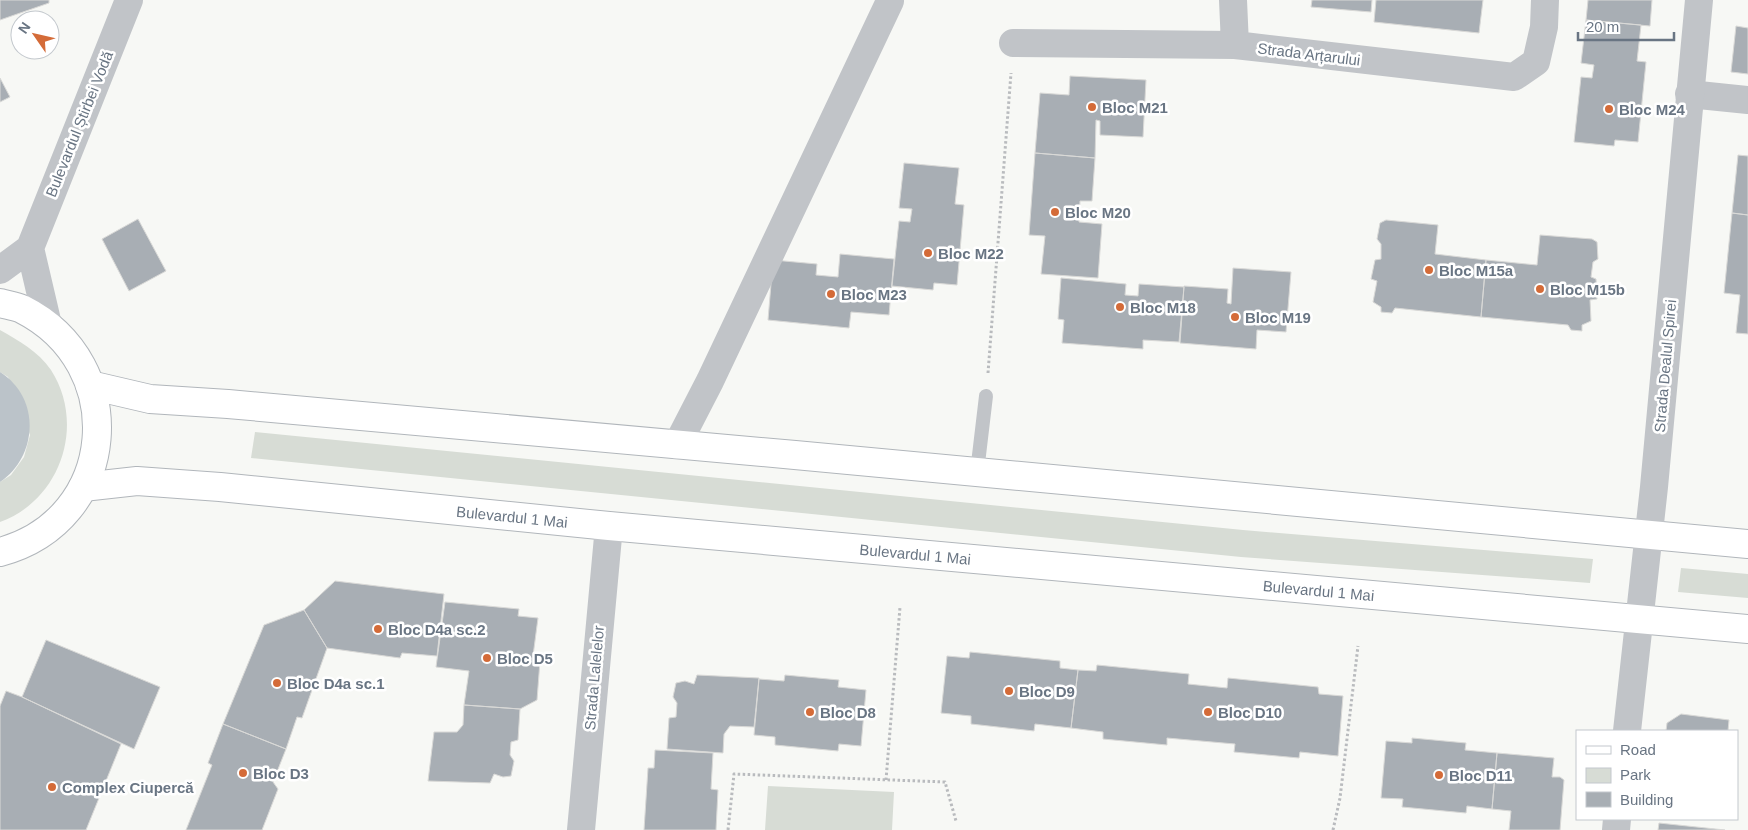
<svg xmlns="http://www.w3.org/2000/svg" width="1748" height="830" viewBox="0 0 1748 830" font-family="Helvetica,sans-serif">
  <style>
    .green { fill: #d7dcd5 }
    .water { fill: #bbc3c9 }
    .building { fill: #a8aeb4; stroke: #d9d9d7 }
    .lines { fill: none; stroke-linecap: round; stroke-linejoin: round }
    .secondary-casing { stroke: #b1b6bb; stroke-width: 30 }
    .path { stroke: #b9bbbe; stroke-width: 3; stroke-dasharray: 2.5 2.5; stroke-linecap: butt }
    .service { stroke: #c1c4c8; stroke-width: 14 }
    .minor { stroke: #c1c4c8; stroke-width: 28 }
    .tertiary { stroke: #c1c4c8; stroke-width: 28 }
    .secondary { stroke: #fff; stroke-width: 28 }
    .poi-dot { fill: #d46b38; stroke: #fff; stroke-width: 2 }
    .labels { text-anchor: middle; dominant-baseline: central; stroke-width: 5; stroke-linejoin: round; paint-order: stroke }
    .street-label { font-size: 15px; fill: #697583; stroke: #fff }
    .poi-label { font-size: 15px; font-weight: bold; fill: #697583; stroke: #fff; text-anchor: start }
  </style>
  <rect width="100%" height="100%" fill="#f7f8f5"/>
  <path class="green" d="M 0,330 C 19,341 38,351 51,370 C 86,424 61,500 0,522 L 0,482 L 11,475 L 24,457 L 30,435 L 8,377 L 0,372 Z
    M 255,432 L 1243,530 L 1593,559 L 1590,583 L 1241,557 L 251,458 Z
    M 1681,568 L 1748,574 L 1748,598 L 1678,592 Z
    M 768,786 L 894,792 L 892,830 L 765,830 Z"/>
  <path class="water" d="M 0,372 C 41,398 38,456 0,482 Z"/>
  <path class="building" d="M 0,0 L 49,0 L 49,3 L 0,20 Z
    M 1312,0 L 1372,0 L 1371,12 L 1311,7 Z
    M 1376,0 L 1483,0 L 1479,33 L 1374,22 Z
    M 1588,0 L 1652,0 L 1650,26 L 1586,20 Z
    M 1586,20 L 1641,25 L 1637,61 L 1646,62 L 1638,142 L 1615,140 L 1614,146 L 1574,142 L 1581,77 L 1592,78 L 1594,65 L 1581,63 Z
    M 1736,26 L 1748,28 L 1748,74 L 1731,72 Z
    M 1070,76 L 1146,80 L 1143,137 L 1100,135 L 1100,121 L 1096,120 L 1095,158 L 1035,153 L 1040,93 L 1069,95 Z
    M 0,78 L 10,97 L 0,102 Z
    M 1035,153 L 1095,158 L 1092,201 L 1080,201 L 1079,222 L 1102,224 L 1098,278 L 1041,274 L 1045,236 L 1029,235 Z
    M 1738,155 L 1748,156 L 1748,215 L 1732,213 Z
    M 904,163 L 959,168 L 955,204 L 964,205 L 957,285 L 934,283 L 933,290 L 892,286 L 899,221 L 910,222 L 912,209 L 899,208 Z
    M 1732,213 L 1748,215 L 1748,334 L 1736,333 L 1740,295 L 1724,293 Z
    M 138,219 L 166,271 L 129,291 L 102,239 Z
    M 1386,220 L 1438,225 L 1435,254 L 1486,260 L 1481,317 L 1395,308 L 1392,313 L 1381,312 L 1381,307 L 1373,302 L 1377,281 L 1371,279 L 1375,260 L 1381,259 L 1381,244 L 1377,239 L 1380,223 Z
    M 1540,235 L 1592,239 L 1597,242 L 1598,259 L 1593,262 L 1591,277 L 1596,279 L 1597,299 L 1590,300 L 1591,321 L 1582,325 L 1582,331 L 1571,330 L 1568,325 L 1481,317 L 1486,260 L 1537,265 Z
    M 840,254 L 894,259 L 889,315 L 851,312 L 849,328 L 768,320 L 773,260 L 817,264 L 816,275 L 838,277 Z
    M 1233,268 L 1291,272 L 1286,332 L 1257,330 L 1256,349 L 1180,343 L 1184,286 L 1228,289 L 1227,303 L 1231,304 Z
    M 1061,278 L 1126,284 L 1125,295 L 1138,296 L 1139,284 L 1184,287 L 1179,342 L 1143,340 L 1143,349 L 1062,343 L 1064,320 L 1058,319 Z
    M 335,581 L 444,594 L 437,656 L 402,653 L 400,658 L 327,648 L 304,610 Z
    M 445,602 L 519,609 L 518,616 L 538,618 L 533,656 L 540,661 L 537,700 L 520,709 L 464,705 L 469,671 L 436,667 Z
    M 304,610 L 327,648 L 302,718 L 297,717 L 286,749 L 223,724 L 264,625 Z
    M 46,640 L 160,687 L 134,749 L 22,697 Z
    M 970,652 L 1060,661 L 1060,668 L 1078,670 L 1071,728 L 1035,724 L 1034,731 L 971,724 L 971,716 L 941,713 L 947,656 L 969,658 Z
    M 1097,665 L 1189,674 L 1188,684 L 1227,688 L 1228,678 L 1318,687 L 1319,694 L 1343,696 L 1338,756 L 1300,752 L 1299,758 L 1234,752 L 1235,744 L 1167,738 L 1167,745 L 1103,739 L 1103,732 L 1071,728 L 1078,670 L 1096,671 Z
    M 697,675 L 759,678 L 754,727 L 730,726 L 724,734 L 723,753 L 667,749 L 669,718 L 676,717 L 677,703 L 673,697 L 676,683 L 685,681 L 694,684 Z
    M 785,675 L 839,680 L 838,687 L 866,690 L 861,746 L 839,744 L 838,751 L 775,745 L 775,737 L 754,735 L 759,679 L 784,681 Z
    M 6,691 L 22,697 L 121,744 L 86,830 L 0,830 L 0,706 Z
    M 464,705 L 520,709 L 518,740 L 511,742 L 510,755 L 514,761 L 511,776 L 503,777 L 494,774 L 490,783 L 428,781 L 434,732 L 457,732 L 463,725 Z
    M 1681,714 L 1729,720 L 1728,731 L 1666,731 L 1667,723 Z
    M 223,724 L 286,749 L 273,782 L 278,789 L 262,830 L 186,830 L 212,765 L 208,763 Z
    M 1412,738 L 1466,743 L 1465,750 L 1497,753 L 1492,809 L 1467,806 L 1466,813 L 1402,807 L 1403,799 L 1381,798 L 1386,741 L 1412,743 Z
    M 655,750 L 713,753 L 711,789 L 718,790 L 716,830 L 644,830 L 648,768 L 654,768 Z
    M 1497,753 L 1554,758 L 1552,777 L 1560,777 L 1564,780 L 1560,830 L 1509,830 L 1511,811 L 1492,809 Z
    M 1659,823 L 1725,830 L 1658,830 Z"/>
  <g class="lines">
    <defs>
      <g id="secondary">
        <path d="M 0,303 C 7,305 15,306 22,309 C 131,364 119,520 0,552"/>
        <path d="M 90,385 L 150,399 L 228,404 L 795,455 L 1748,544"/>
        <path id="s1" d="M 83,487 L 137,481 L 220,487 L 609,526 L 1748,629"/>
      </g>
    </defs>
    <use href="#secondary" class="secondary-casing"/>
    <path class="path" d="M 988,373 L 1011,73
      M 886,780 L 900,607
      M 728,830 L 734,774 L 945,782 L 956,821
      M 1333,830 L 1340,798 L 1358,646"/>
    <path class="service" d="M 977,472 L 986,396"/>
    <path class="minor" d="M 1233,0 L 1235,45
      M 1013,43 L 1235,45 L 1514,77 L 1536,62 L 1544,27 L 1545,0
      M 1689,94 L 1748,100
      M 677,445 L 710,381 L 890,1
      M 581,830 L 609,526"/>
    <path class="tertiary" d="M 30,248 L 48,325
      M 0,270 L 30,248 L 129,0
      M 1627,731 L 1654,487 L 1699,0
      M 1616,830 L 1617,819"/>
    <use href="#secondary" class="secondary"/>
  </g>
  <g class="poi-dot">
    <circle cx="1092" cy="107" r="5"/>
    <circle cx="1609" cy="109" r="5"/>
    <circle cx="1055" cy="212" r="5"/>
    <circle cx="928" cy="253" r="5"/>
    <circle cx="1429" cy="270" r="5"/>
    <circle cx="1540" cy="289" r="5"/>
    <circle cx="831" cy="294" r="5"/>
    <circle cx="1120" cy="307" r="5"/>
    <circle cx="1235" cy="317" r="5"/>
    <circle cx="378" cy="629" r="5"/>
    <circle cx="487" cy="658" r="5"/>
    <circle cx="277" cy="683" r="5"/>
    <circle cx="1009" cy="691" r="5"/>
    <circle cx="810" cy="712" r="5"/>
    <circle cx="1208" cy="712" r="5"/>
    <circle cx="243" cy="773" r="5"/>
    <circle cx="1439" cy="775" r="5"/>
    <circle cx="52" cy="787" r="5"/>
  </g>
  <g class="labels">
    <g class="street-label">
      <text transform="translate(1309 54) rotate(7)">Strada Arțarului</text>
      <text transform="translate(79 124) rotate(-68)">Bulevardul Știrbei Vodă</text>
      <text transform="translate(1665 366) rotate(-85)">Strada Dealul Spirei</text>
      <text stroke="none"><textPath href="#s1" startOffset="431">Bulevardul 1 Mai</textPath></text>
      <text stroke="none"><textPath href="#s1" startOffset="836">Bulevardul 1 Mai</textPath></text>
      <text stroke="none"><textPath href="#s1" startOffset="1241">Bulevardul 1 Mai</textPath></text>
      <text transform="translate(594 678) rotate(-85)">Strada Lalelelor</text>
    </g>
    <g class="poi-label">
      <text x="1102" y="107">Bloc M21</text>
      <text x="1619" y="109">Bloc M24</text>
      <text x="1065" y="212">Bloc M20</text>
      <text x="938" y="253">Bloc M22</text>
      <text x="1439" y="270">Bloc M15a</text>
      <text x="1550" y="289">Bloc M15b</text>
      <text x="841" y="294">Bloc M23</text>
      <text x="1130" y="307">Bloc M18</text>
      <text x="1245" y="317">Bloc M19</text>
      <text x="388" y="629">Bloc D4a sc.2</text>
      <text x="497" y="658">Bloc D5</text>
      <text x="287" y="683">Bloc D4a sc.1</text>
      <text x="1019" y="691">Bloc D9</text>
      <text x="820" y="712">Bloc D8</text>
      <text x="1218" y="712">Bloc D10</text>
      <text x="253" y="773">Bloc D3</text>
      <text x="1449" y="775">Bloc D11</text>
      <text x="62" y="787">Complex Ciupercă</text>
    </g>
  </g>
  <rect x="1576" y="730" width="162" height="90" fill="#ffffff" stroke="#c3c8cd"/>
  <rect x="1586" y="746" width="25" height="8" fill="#ffffff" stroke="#c3c8cd"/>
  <text x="1620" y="755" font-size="15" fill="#697583">Road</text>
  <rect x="1586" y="768" width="25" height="15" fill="#d7dcd5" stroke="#c3c8cd"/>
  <text x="1620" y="780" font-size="15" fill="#697583">Park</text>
  <rect x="1586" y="792" width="25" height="15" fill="#a8aeb4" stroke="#c3c8cd"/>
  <text x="1620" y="805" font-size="15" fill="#697583">Building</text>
  <g transform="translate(35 35) rotate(304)"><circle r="24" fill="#ffffff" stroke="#c3c8cd"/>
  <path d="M0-4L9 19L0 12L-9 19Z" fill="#d46b38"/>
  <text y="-8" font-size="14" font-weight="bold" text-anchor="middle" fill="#697583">N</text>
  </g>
  <path d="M1578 32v8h96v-8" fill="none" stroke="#697583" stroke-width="2.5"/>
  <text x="1586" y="32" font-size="15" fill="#697583" stroke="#ffffff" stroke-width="4" paint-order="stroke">20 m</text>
</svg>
